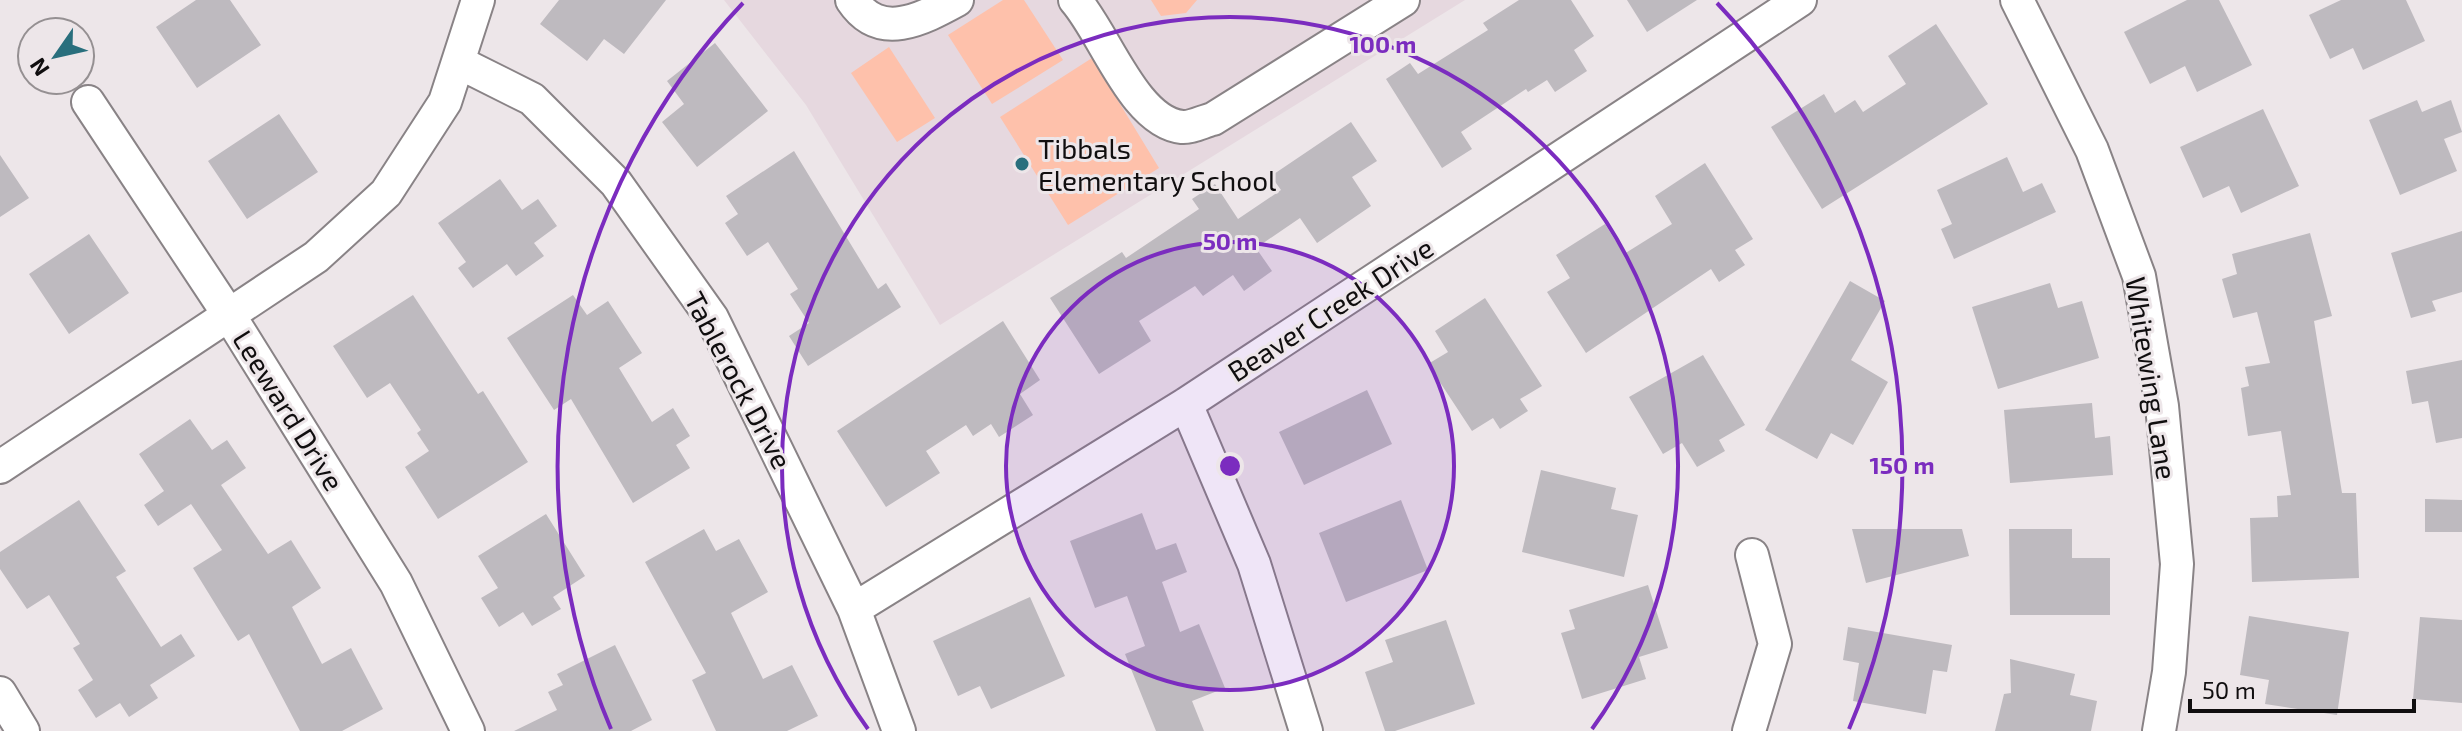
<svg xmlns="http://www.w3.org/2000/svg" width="2462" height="731" viewBox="0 0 2462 731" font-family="'Exo 2',sans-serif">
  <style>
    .built { fill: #e6d8df }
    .green { fill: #fec1ab }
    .building { fill: #bebabf }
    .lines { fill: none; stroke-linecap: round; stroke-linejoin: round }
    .minor-casing { stroke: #898386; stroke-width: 36 }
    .minor { stroke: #fff; stroke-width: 32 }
    .ring { fill: none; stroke: #7b2cbf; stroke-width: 4 }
    .poi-dot { fill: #296f7d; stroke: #ede6e9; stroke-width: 3 }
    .labels { text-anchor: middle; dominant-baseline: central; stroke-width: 6; stroke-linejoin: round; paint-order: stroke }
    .poi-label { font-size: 28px; fill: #100e0f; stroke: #ede6e9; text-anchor: start }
    .street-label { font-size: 28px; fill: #100e0f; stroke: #ede6e9 }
    .centre { fill: #7b2cbf; stroke: #ede6e9; stroke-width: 4 }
    .ring-label { font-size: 24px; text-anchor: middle; font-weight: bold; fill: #7b2cbf; stroke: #ede6e9; stroke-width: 6; stroke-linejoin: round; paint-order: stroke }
  </style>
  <rect width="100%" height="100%" fill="#ede6e9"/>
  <path class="built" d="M 724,0 L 1465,0 L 940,325 L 806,105 Z"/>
  <path class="green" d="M 1003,0 L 1024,0 L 1063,60 L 992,104 L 948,35 Z
    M 1151,0 L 1197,0 L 1186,13 L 1161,16 Z
    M 889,47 L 935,118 L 897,142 L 851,73 Z
    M 1092,58 L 1159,168 L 1068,225 L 1000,117 Z"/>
  <path class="building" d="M 196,0 L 230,0 L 261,45 L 197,88 L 156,27 Z
    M 559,0 L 666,0 L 624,54 L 604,39 L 587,61 L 540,24 Z
    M 1519,0 L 1571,0 L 1594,36 L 1574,50 L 1587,71 L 1555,92 L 1547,80 L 1528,92 L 1526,89 L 1461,132 L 1472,149 L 1442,168 L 1386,79 L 1410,63 L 1418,74 L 1488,30 L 1483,23 Z
    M 1627,0 L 1697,0 L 1647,32 Z
    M 2187,0 L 2219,0 L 2252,65 L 2197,92 L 2185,66 L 2150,84 L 2124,32 Z
    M 2341,0 L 2406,0 L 2425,41 L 2363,70 L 2353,48 L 2330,59 L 2309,15 Z
    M 1936,24 L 1988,104 L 1822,209 L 1771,127 L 1824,94 L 1835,113 L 1855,100 L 1863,112 L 1906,84 L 1888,56 Z
    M 715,43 L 768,111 L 697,167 L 662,122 L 684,104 L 667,81 Z
    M 2417,100 L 2422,112 L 2451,100 L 2462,132 L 2444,139 L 2457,171 L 2400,195 L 2369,120 Z
    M 2263,109 L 2299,186 L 2241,213 L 2229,186 L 2203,198 L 2180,147 Z
    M 279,114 L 318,172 L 247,219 L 208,161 Z
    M 1351,122 L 1377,161 L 1352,177 L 1371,206 L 1317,243 L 1300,218 L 1256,248 L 1272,271 L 1244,291 L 1233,275 L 1203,296 L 1195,286 L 1139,321 L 1151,341 L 1099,374 L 1050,298 L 1122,252 L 1126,258 L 1199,209 L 1192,199 L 1215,184 L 1238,219 L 1281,190 L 1271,176 Z
    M 794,151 L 878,289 L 886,283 L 901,307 L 808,366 L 789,336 L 809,323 L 790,294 L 798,289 L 768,242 L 747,256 L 725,223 L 738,214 L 726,196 Z
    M 0,155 L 29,198 L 0,217 Z
    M 2007,157 L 2023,192 L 2042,183 L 2056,212 L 1954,259 L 1941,229 L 1952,224 L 1937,190 Z
    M 1705,163 L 1753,239 L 1735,250 L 1745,265 L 1719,282 L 1711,269 L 1586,353 L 1547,292 L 1570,278 L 1556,255 L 1605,224 L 1624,254 L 1672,224 L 1655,196 Z
    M 500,179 L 522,210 L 538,199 L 557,226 L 534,243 L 544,256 L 516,276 L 507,264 L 473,288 L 458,268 L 466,262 L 438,223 Z
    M 2462,231 L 2462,292 L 2432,301 L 2436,311 L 2411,318 L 2391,253 Z
    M 2310,233 L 2332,316 L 2314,321 L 2342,493 L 2356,493 L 2359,578 L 2252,582 L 2250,518 L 2278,517 L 2277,496 L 2291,495 L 2281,431 L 2248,436 L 2241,388 L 2249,386 L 2245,367 L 2270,363 L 2257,312 L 2233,318 L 2222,279 L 2237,274 L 2232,254 Z
    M 89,234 L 129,293 L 69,334 L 29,274 Z
    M 1850,281 L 1885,301 L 1851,360 L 1888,382 L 1853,445 L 1831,433 L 1817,459 L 1765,430 Z
    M 2050,283 L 2058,308 L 2082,301 L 2099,358 L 1998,389 L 1972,307 Z
    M 413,295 L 478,394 L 483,391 L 528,462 L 438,519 L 405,467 L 429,451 L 417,433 L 421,430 L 390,383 L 367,398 L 333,346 Z
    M 573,295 L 587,315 L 608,301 L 642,353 L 619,368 L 652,422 L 673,408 L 690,436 L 676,445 L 690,468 L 633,503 L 571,399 L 554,410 L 507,338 Z
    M 1485,298 L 1542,386 L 1520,399 L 1528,411 L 1500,429 L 1493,418 L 1472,431 L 1428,364 L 1448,352 L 1435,331 Z
    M 1003,321 L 1040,380 L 1020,394 L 1033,415 L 999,437 L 991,424 L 973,436 L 966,425 L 926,451 L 940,473 L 886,507 L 837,431 Z
    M 1703,355 L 1745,425 L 1719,440 L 1725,451 L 1697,467 L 1682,443 L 1663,454 L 1629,397 Z
    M 2462,360 L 2462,438 L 2436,443 L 2428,401 L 2412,404 L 2406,371 Z
    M 1367,390 L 1392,444 L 1304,485 L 1279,432 Z
    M 2092,403 L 2095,438 L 2110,436 L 2113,475 L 2010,483 L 2004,410 Z
    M 190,419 L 212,450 L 227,440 L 246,468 L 221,485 L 268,554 L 291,540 L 321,588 L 292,607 L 322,664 L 351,648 L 383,709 L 342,731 L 300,731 L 249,634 L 238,641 L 193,568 L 222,550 L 191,504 L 158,526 L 144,505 L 164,491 L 139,454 Z
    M 1541,470 L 1616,488 L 1611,509 L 1638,515 L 1624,577 L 1522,552 Z
    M 2425,499 L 2462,500 L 2462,532 L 2425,532 Z
    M 79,500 L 126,571 L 116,577 L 161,647 L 181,634 L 195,656 L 150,685 L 158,698 L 129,717 L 120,703 L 96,718 L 78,690 L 93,680 L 73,648 L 80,644 L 49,595 L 27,609 L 0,569 L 0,552 Z
    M 1401,500 L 1428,570 L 1346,602 L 1319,533 Z
    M 1142,513 L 1156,550 L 1176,543 L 1187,572 L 1162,582 L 1180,632 L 1199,624 L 1225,688 L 1192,701 L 1204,731 L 1156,731 L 1125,654 L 1145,646 L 1127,596 L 1095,608 L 1070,541 Z
    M 546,514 L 585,576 L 553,597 L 561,609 L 532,626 L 523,612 L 499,627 L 481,598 L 498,588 L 478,556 Z
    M 704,529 L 716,551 L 739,539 L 768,592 L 731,613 L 763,679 L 792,665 L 818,716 L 787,731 L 716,731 L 692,680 L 706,673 L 645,562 Z
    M 1852,529 L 1962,529 L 1969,556 L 1866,583 Z
    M 2009,529 L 2072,529 L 2072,558 L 2110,558 L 2110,615 L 2010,615 Z
    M 1648,585 L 1668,648 L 1639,657 L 1646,679 L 1582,699 L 1561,633 L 1575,629 L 1569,610 Z
    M 1030,597 L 1065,676 L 991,709 L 980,686 L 958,696 L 933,641 Z
    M 2249,616 L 2349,632 L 2337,715 L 2265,704 L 2269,680 L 2240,675 Z
    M 2420,617 L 2462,620 L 2462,703 L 2413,699 Z
    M 1446,620 L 1475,704 L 1395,731 L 1385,731 L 1365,672 L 1393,662 L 1385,640 Z
    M 1848,627 L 1952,645 L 1947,672 L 1933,670 L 1926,714 L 1853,701 L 1859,663 L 1843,660 Z
    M 615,645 L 652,720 L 631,731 L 514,731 L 557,710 L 548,692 L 563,685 L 557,674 Z
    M 2010,659 L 2075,674 L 2070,695 L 2097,701 L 2091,731 L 1995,731 L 2004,694 L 2011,693 Z"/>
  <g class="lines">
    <defs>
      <path id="minor" d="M 852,0 C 880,42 922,19 957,0
        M 1075,0 C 1105,34 1134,122 1182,127 C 1191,128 1204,121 1213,119 L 1403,0
        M 2017,0 L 2092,150 L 2139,276 L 2162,406 L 2177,564 L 2169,672 L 2159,731
        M 458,62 L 532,99 L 616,183 L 712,318 L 854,609 L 899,731
        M 88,102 L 229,315 L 396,583 L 468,731
        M 1186,404 L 1254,564 L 1306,731
        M 0,467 L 316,257 L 386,193 L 445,102 L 478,0
        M 854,609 L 1186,404 L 1800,0
        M 0,693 L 23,731
        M 1749,731 L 1775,644 L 1752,555"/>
    </defs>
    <use href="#minor" class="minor-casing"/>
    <use href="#minor" class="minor"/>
  </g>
  <circle cx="1230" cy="466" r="224" fill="#7b2cbf" fill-opacity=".12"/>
  <g class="ring">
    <circle cx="1230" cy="466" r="224"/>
    <path d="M868 729A448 448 0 1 1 1592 729"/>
    <path d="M611 729A672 672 0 0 1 743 3M1717 3A672 672 0 0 1 1849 729"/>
  </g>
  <circle class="poi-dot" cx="1022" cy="164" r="8"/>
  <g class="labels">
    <g class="poi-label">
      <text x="1038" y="148">Tibbals<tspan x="1038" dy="32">Elementary School</tspan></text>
    </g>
    <g class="street-label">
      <text transform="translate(1330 309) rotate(-33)">Beaver Creek Drive</text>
      <text transform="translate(2152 378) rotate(81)">Whitewing Lane</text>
      <text transform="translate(739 380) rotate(62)">Tablerock Drive</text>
      <text transform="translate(289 410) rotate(58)">Leeward Drive</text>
    </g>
  </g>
  <circle cx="1230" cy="466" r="12" class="centre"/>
  <g class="ring-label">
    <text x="1383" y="53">100 m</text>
    <text x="1230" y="250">50 m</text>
    <text x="1902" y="474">150 m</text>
  </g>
  <g transform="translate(56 56) rotate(236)"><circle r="38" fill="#ede6e9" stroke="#959092" stroke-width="2"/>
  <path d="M0-6L14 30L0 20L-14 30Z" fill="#296f7d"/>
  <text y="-12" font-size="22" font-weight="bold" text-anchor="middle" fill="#100e0f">N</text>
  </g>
  <path d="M2190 699v12h224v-12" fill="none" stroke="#100e0f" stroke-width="4"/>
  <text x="2202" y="699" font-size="24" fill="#100e0f" stroke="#ede6e9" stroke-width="6" paint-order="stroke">50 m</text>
</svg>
